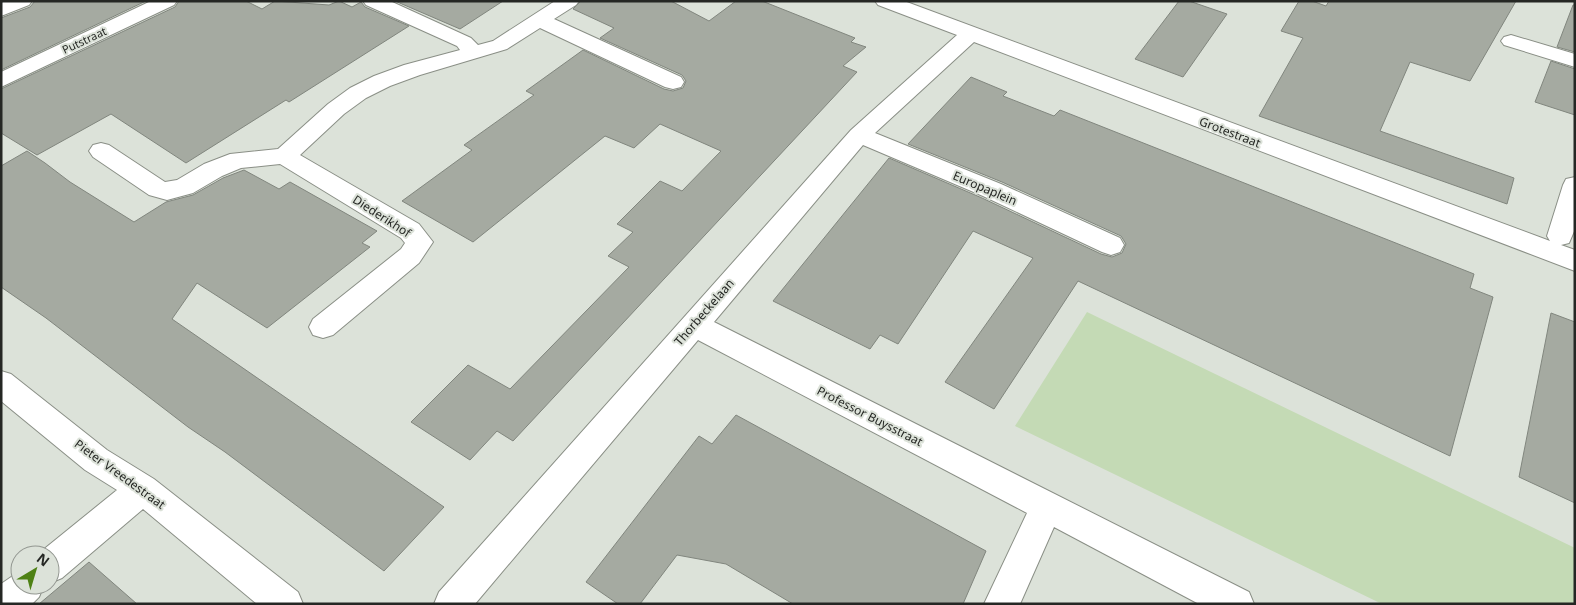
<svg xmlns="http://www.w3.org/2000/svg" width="1576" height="605" viewBox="0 0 1576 605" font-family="'Noto Sans',sans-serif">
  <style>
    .green { fill: #c4dab5 }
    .building { fill: #a5aaa1; stroke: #81867e }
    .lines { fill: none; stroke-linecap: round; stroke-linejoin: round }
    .minor-casing { stroke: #8a8f86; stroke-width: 2 }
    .minor { fill: #fff; fill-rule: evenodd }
    .labels { text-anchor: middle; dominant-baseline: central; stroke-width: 4; stroke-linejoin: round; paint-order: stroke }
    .far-street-label { font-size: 11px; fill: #252724; stroke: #dce2d9 }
    .street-label { font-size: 12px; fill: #252724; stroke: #dce2d9 }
  </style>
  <rect width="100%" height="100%" fill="#dce2d9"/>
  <path class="green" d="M 1087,312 L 1575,548 L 1575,604 L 1382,604 L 1015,426 Z"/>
  <path class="building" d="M 35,1 L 146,1 L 1,70 L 1,18 L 30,7 Z
    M 179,1 L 246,1 L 262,9 L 275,1 L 329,5 L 339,1 L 352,7 L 361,2 L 365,7 L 409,26 L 289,102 L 286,100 L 186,163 L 111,114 L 37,155 L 1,133 L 1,89 L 175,7 Z
    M 395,1 L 503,1 L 460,29 Z
    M 581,1 L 671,1 L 709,21 L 736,1 L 762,1 L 855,38 L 851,42 L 866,47 L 843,66 L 857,72 L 513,441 L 497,431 L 470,460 L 411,422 L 468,365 L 510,389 L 629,267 L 608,256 L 633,232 L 617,224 L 660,181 L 682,191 L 721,151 L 660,124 L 634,148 L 605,136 L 473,242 L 402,201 L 472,150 L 464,145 L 534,95 L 526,91 L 583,50 L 664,89 L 673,91 L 683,88 L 686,81 L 682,75 L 600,38 L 614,28 L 573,9 Z
    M 1179,1 L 1189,1 L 1227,14 L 1183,77 L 1135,59 Z
    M 1299,1 L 1312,1 L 1326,6 L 1329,1 L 1516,1 L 1470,81 L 1410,62 L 1380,131 L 1514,178 L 1507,204 L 1259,116 L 1303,38 L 1281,31 Z
    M 1573,5 L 1575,5 L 1575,52 L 1557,47 Z
    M 1551,61 L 1575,69 L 1575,115 L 1535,102 Z
    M 971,77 L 1007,92 L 1003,96 L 1054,116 L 1060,110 L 1474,274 L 1470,288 L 1493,297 L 1450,456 L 1078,281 L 994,409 L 945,382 L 1033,258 L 973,231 L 898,344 L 880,335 L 870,349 L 773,301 L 889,158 L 982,198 L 1101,254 L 1112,257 L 1122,253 L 1126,244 L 1121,236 L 1002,182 L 908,144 Z
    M 27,151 L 45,163 L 70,182 L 134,222 L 166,202 L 193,195 L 223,178 L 244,170 L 279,189 L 290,182 L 377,231 L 362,243 L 370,247 L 267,328 L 197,283 L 172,319 L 444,507 L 384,571 L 225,452 L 188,427 L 46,318 L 1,287 L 1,166 Z
    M 1551,313 L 1575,322 L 1575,503 L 1519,477 Z
    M 736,415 L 986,551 L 963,604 L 793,604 L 726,564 L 677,555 L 640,604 L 618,604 L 586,582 L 699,436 L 712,444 Z
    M 89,562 L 137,604 L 39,604 Z"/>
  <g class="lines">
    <defs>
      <path id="minor" d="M 5,1 L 32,1 L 29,5 L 1,16 L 1,3 Z
        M 151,1 L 177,1 L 174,5 L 1,87 L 1,72 Z
        M 363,1 L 390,1 L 471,38 L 478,45 L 493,41 L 555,1 L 579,1 L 576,5 L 554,19 L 681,77 L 684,82 L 681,87 L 673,89 L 665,87 L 540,28 L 507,49 L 420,75 L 390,86 L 366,98 L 344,114 L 300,155 L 419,224 L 433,242 L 419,263 L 333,335 L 323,338 L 313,335 L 309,327 L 313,319 L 401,249 L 405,243 L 401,238 L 280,164 L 241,168 L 222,176 L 193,193 L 167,200 L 149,195 L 93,157 L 89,151 L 93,145 L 101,143 L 109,145 L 165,182 L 177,180 L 204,164 L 230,154 L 278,149 L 328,104 L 350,88 L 374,76 L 404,65 L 460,50 L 457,46 L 366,5 Z
        M 875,1 L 904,1 L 1550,241 L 1547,236 L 1563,185 L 1566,179 L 1575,177 L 1575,229 L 1569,243 L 1561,245 L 1575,250 L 1575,271 L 974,42 L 875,133 L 1001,184 L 1120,238 L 1124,245 L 1120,252 L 1111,255 L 1102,252 L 983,196 L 863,145 L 714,322 L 1249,592 L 1254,604 L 1199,604 L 1054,527 L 1020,604 L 984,604 L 1027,513 L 698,340 L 475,604 L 434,604 L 439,592 L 851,130 L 957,35 L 878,5 Z
        M 1511,35 L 1575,54 L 1575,67 L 1504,45 L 1501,41 L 1504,37 Z
        M 1,371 L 11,374 L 107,450 L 154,479 L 298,592 L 303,604 L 257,604 L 143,509 L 62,578 L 50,583 L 50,555 L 38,554 L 117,490 L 85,470 L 1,401 Z
        M 20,571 L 20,585 L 44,585 L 39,597 L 32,604 L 1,604 L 1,584 Z"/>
    </defs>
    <use href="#minor" class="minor-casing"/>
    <use href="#minor" class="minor"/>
  </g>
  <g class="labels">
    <g class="far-street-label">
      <text transform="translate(84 40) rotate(-25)">Putstraat</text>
    </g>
    <g class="street-label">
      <text transform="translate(1230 132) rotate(21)">Grotestraat</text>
      <text transform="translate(985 188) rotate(23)">Europaplein</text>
      <text transform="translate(382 216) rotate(33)">Diederikhof</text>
      <text transform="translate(704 312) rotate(-49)">Thorbeckelaan</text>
      <text transform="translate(870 416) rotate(27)">Professor Buysstraat</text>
      <text transform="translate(120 474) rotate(36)">Pieter Vreedestraat</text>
    </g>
  </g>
  <rect width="1576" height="605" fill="none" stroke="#252724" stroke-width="5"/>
  <g transform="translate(35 570) rotate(38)"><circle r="24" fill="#dce2d9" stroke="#939791"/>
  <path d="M0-4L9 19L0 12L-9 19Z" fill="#4e8114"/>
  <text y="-8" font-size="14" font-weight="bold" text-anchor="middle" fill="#252724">N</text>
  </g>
</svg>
